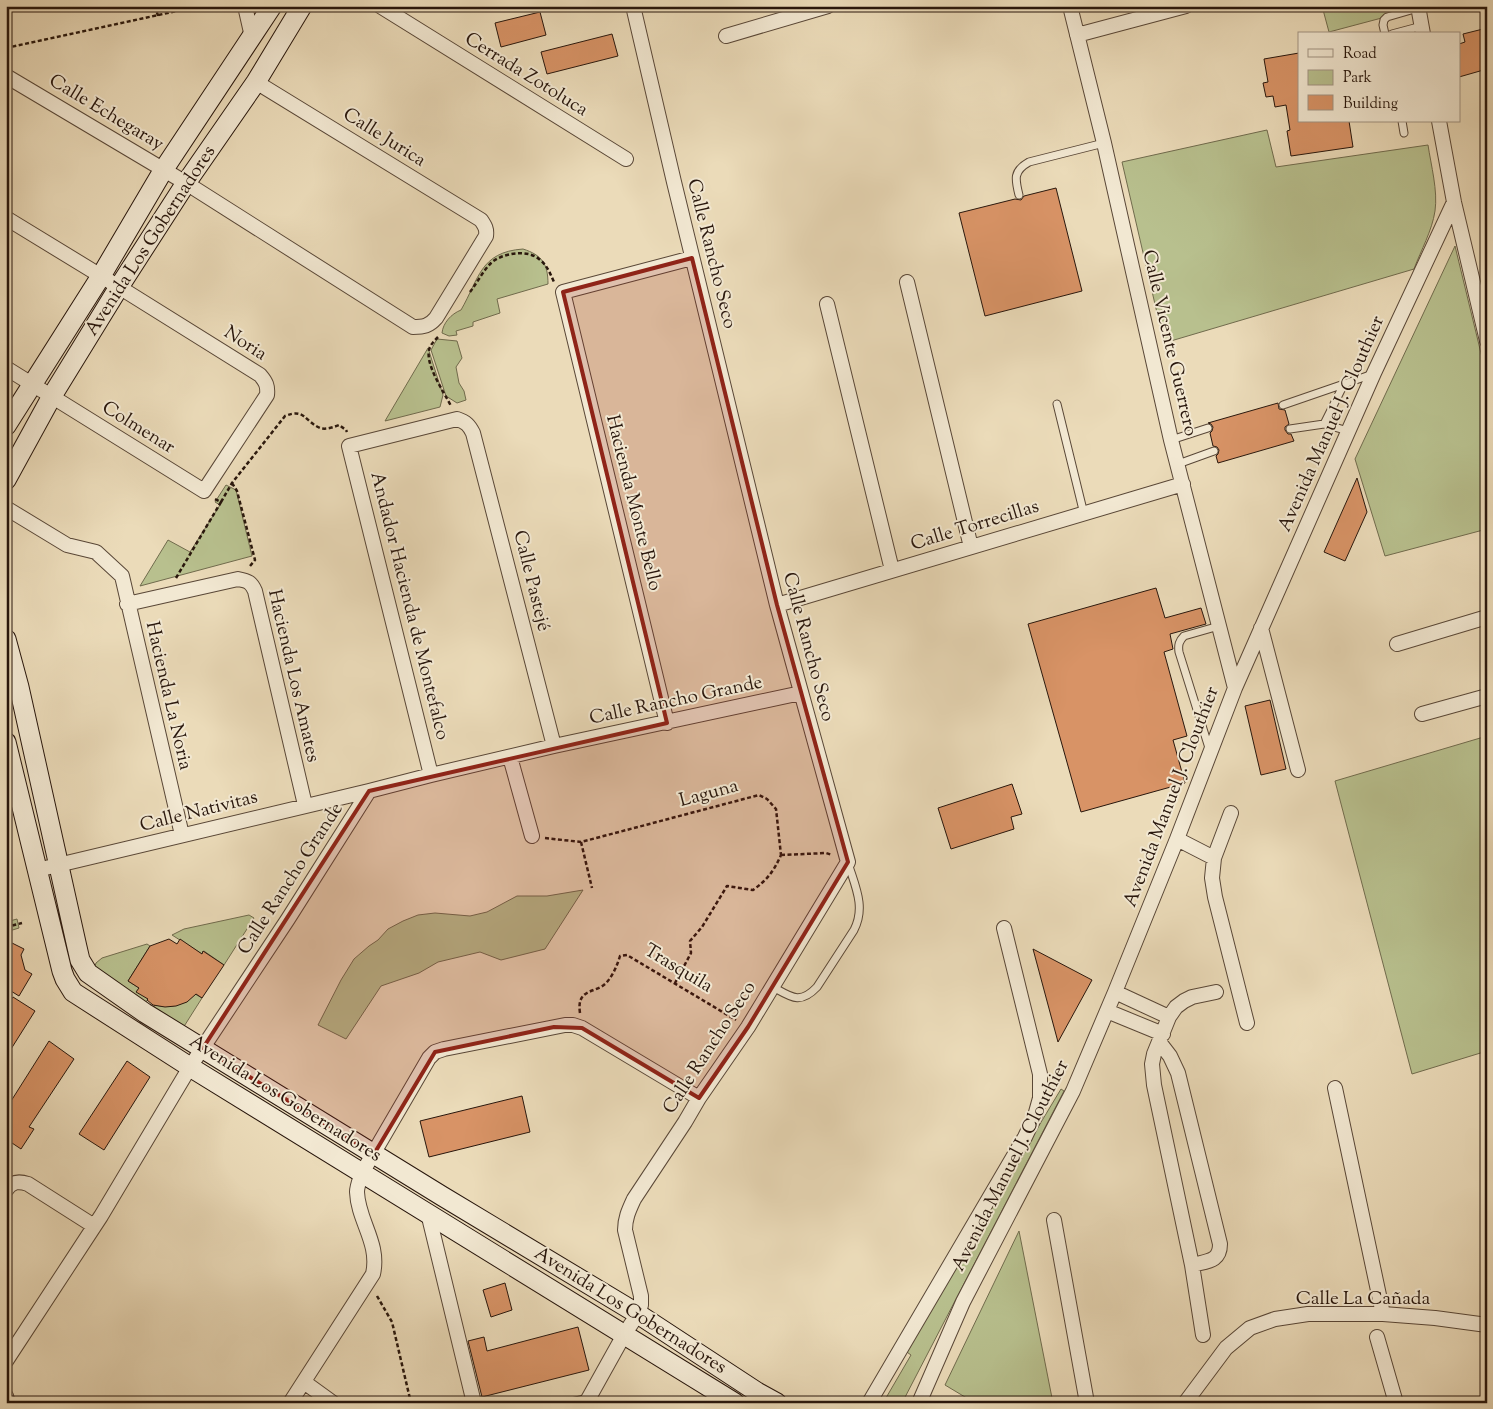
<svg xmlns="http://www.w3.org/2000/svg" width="1493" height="1409" viewBox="0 0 1493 1409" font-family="'Sorts Mill Goudy',serif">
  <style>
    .green { fill: #b8c08e; stroke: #706b4d }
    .building { fill: #d89366; stroke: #28160c }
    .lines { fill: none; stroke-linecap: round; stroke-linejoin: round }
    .lane-casing { stroke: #594737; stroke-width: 9 }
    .street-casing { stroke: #594737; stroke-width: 16 }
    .secondary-casing { stroke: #28160c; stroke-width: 21 }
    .path { stroke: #28160c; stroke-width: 2.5; stroke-dasharray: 4 2.5; stroke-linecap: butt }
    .lane { stroke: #f2e8d2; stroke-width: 7 }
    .street { stroke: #f2e8d2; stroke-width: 14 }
    .secondary { stroke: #f2e8d2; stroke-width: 19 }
    .marked { fill: #8f2418; fill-opacity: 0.2; stroke: #8f2418; stroke-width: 4; stroke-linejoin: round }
    .labels { text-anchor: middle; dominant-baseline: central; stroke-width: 4; stroke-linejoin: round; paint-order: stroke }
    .street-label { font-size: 19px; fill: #28160c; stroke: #f2e8d2 }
  </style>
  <rect width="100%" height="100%" fill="#ebdbb9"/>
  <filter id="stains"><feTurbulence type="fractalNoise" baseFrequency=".004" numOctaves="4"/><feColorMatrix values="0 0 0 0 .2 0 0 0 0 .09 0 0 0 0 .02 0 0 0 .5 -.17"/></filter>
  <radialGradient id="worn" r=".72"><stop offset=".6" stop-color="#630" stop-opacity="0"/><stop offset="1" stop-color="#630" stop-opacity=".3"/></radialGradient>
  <path class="green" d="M 1322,6 L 1408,6 L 1408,11 L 1329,32 Z
    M 1267,130 L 1276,167 L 1428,145 C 1431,165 1438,191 1435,211 C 1432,231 1421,250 1414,269 L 1164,343 L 1122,162 Z
    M 1455,246 L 1487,378 L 1487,529 L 1385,556 L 1355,459 Z
    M 523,249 C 542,255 548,264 548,284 L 497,299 L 500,313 L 473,322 L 473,326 L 456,331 L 457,335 L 449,336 L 442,333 C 443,323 451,314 461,310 C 479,279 480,252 523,249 Z
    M 437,339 L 457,341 L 462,358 L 456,367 L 459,383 L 464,391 L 466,400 L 457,403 L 446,396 L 431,350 Z
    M 428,348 L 443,395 L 440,407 L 385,421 Z
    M 226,485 L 236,490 L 252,556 L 140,586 L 168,540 L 190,552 L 220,505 L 215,502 Z
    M 1487,736 L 1487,1051 L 1412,1074 L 1335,781 Z
    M 583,890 L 545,949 L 501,960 L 480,952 L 438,962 L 419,973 L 381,986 L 346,1039 L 318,1025 L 341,980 L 354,959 L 369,946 L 378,940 L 388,929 L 403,921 L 418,915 L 435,913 L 470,916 L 487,912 L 517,896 L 547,896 Z
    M 249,915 L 254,918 L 224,965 L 204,951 L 202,954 L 172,935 L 184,929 Z
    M 17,919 L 19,928 L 6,932 L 6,922 Z
    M 147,944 L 150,946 L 128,981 L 139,988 L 137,991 L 148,999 L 145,1003 L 94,969 L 96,963 L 102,958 Z
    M 195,994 L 202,998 L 183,1028 L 153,1008 L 155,1005 C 171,1009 183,1005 195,994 Z
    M 1061,1089 L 1064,1091 L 902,1403 L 883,1403 L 911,1355 L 904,1350 Z
    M 1019,1231 L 1053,1403 L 975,1403 L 945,1385 Z"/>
  <path class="building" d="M 540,12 L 546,35 L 501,47 L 495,23 Z
    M 1487,28 L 1487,69 L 1459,77 L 1459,44 L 1465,42 L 1463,34 Z
    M 612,34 L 618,56 L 547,74 L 541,52 Z
    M 1299,53 L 1299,121 L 1349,121 L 1353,147 L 1291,156 L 1287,131 L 1290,130 L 1286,105 L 1275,107 L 1273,96 L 1266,97 L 1263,83 L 1268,82 L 1264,59 Z
    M 1056,188 L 1082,291 L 985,316 L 959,213 L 1015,199 L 1021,200 L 1024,196 Z
    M 1278,403 L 1279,409 L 1285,410 L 1289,424 L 1285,427 L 1285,430 L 1288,434 L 1291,434 L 1294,441 L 1218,463 L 1216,456 L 1218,454 L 1219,450 L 1217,447 L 1213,446 L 1210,433 L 1212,431 L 1213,427 L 1211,424 L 1208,423 Z
    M 1357,478 L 1367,512 L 1345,561 L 1324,552 Z
    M 1156,588 L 1165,618 L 1201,608 L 1206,624 L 1170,634 L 1173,649 L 1164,652 L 1187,736 L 1173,740 L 1185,783 L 1081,812 L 1028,624 Z
    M 1270,700 L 1286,769 L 1261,775 L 1245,706 Z
    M 1012,784 L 1022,814 L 1011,817 L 1014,829 L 951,849 L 938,808 Z
    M 169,939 L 177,944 L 180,939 L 202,954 L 203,951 L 224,965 L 202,998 L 196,994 L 187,1002 L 176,1006 L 165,1007 L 153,1005 L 147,1000 L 148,999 L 136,992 L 139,988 L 128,981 L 150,946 Z
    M 6,940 L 24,949 L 21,955 L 25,970 L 32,974 L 19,996 L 6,988 Z
    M 1033,949 L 1092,980 L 1058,1042 Z
    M 13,997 L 35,1011 L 6,1057 L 6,1007 Z
    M 49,1041 L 74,1059 L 29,1127 L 34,1129 L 21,1149 L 6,1139 L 6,1109 Z
    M 127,1061 L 150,1077 L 104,1150 L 79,1134 Z
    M 522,1096 L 530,1132 L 429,1157 L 420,1121 Z
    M 505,1283 L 512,1310 L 491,1317 L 483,1290 Z
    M 578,1327 L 589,1370 L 482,1397 L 468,1341 L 484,1337 L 487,1351 Z"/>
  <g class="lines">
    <defs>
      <path id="lane" d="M 1385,34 L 1383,25 L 1384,20 L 1387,17 L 1418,8
        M 1392,34 L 1422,26
        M 1402,121 L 1404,133
        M 1019,195 C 1015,179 1013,171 1029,162 L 1104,143
        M 1057,404 L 1084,514
        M 1283,405 L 1373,374
        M 1324,424 L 1344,384
        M 1290,429 L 1324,424 L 1348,431
        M 1171,440 L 1208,428
        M 1178,464 L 1214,451
        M 1209,748 L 1179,652 C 1178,645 1179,641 1184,636 L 1219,626
        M 773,987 C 791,997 800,1005 817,987 L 854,930 C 866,907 855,886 848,863
        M 567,1403 L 589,1398"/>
      <path id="street" d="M 245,6 L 252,37
        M 380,6 L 626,159
        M 1070,6 L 1104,143 L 1171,440 L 1235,688
        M 1418,6 L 1423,34
        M 1077,35 L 1186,6
        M 726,36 L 828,6
        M 6,76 L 186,183 L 413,327 C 424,327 429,326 436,318 L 486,236 C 487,229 485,226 481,220 L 256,82
        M 1439,121 L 1454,202 L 1487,341
        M 6,218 L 119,287 L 260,375 C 266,382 268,386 267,395 L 204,491 L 6,368
        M 907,282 L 971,547
        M 827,304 L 892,570
        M 6,508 L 67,545 L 96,552 L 122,576 L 182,835
        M 127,604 L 238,579 C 248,581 251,582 255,591 L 305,805
        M 777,605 L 1183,484
        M 1261,628 L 1298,770
        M 1397,644 L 1487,617
        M 1422,714 L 1487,696
        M 667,723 L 563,292 L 692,258
        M 510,757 L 532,836
        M 431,775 L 349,446 L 457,419 C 466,422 469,425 473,433 L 554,746
        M 1231,813 L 1214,858 L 1212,878 L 1215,897 L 1247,1023
        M 1177,839 L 1214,858
        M 37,870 L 369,791 L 431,775 L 554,746 L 801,693
        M 1115,992 L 1169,1017
        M 1107,1011 L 1163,1034
        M 1160,1043 L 1170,1056 L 1178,1073 L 1220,1244 C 1220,1262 1207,1261 1192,1265 L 1203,1335
        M 1335,1088 L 1383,1314
        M 6,1190 C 12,1181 19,1181 28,1184 L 94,1226
        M 428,1213 L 474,1403
        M 1054,1220 L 1087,1403
        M 1192,1265 L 1154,1085 L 1152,1064 L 1154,1054 L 1169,1017 L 1176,1007 L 1184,1001 L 1192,997 L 1216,992
        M 1377,1337 L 1396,1403
        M 6,1361 L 101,1216 L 190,1067 L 288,919 L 369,791
        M 304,1382 L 333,1403
        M 6,1396 L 8,1403
        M 290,1403 L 373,1274 C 380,1243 358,1221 357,1192 C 357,1186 360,1179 362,1173 L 429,1058 L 435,1052 L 444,1049 L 565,1025 L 573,1025 L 582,1028 L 699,1098
        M 586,1403 L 625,1333 L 638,1314 L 641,1305 L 641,1296 L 625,1230 C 625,1218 629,1210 634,1199 L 685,1122 L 699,1098 L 748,1027 L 848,862 L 777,605 L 674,182 L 633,6
        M 869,1403 L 1025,1137 L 1035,1116 L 1040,1098 L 1040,1074 L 1004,928
        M 919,1403 L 963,1302 L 1073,1091 L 1115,992 L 1177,839 L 1235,688 L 1374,373 L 1454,202
        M 1185,1403 L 1226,1348 L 1250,1328 L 1275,1319 L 1308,1314 L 1383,1314 L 1435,1318 L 1487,1325"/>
      <path id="secondary" d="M 6,426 L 101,276 L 164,169 L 272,6
        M 6,480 L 52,396 L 119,287 L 186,183 L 256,82 L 302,6
        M 6,639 L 19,687 L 77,947 L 80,960 L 88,973 L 145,1013 L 442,1196 L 638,1314 L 757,1392 L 777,1403
        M 6,742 L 62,971 L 65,979 L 73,992 L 190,1067 L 735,1403"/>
    </defs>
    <use href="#lane" class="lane-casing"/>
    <use href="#street" class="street-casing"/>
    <use href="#secondary" class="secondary-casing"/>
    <path class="path" d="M 155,6 L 158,16
      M 6,48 L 200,6
      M 470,292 C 477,283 483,271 491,263 C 502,253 527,249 539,259 C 547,265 550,273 554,282
      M 438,337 C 435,340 432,343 430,347 C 423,362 444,392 451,406
      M 232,483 L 237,491 L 255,560 L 250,566
      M 221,502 L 232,483 L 285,416 C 305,408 304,421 320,428 C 326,430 334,427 339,425 L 346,430 L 347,432
      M 176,578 L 221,502 L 215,499
      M 545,838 L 581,842 L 759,795 L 767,799 L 776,809 L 781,855
      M 581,842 L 592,888
      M 781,855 L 826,853 L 832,855
      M 6,927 L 22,923
      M 675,983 L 691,953 L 690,941 L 702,927 L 727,886 L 753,890 C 767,880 774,871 781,855
      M 580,1013 C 576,987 597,994 607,982 C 613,975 617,966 620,956 L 627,955 L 736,1020
      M 377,1296 L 392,1322 L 411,1403"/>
    <use href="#lane" class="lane"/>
    <use href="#street" class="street"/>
    <use href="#secondary" class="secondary"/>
  </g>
  <path class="marked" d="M 692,258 L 777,605 L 848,862 L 748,1027 L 699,1098 L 582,1028 L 554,1027 L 435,1052 L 374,1154 L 203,1048 L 369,791 L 667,723 L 563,292 Z"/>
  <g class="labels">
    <g class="street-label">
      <text transform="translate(526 75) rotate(32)">Cerrada Zotoluca</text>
      <text transform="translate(106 113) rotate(31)">Calle Echegaray</text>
      <text transform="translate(384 138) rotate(32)">Calle Jurica</text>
      <text transform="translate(151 241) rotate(-57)">Avenida Los Gobernadores</text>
      <text transform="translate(711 254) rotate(76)">Calle Rancho Seco</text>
      <text transform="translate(1169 343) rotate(77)">Calle Vicente Guerrero</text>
      <text transform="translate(245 344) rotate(33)">Noria</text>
      <text transform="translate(1332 424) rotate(-66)">Avenida Manuel J. Clouthier</text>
      <text transform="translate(138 428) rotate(32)">Colmenar</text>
      <text transform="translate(633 503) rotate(76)">Hacienda Monte Bello</text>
      <text transform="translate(975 526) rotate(-17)">Calle Torrecillas</text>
      <text transform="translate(531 581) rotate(76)">Calle Pastejé</text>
      <text transform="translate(409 606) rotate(76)">Andador Hacienda de Montefalco</text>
      <text transform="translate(808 647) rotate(75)">Calle Rancho Seco</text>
      <text transform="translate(293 676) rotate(77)">Hacienda Los Amates</text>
      <text transform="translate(168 696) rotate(77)">Hacienda La Noria</text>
      <text transform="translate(676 701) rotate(-12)">Calle Rancho Grande</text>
      <text transform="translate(709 794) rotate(-15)">Laguna</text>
      <text transform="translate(1172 797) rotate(-69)">Avenida Manuel J. Clouthier</text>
      <text transform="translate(199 812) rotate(-14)">Calle Nativitas</text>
      <text transform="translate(291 879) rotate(-57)">Calle Rancho Grande</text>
      <text transform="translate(678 969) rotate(31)">Trasquila</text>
      <text transform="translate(710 1048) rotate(-57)">Calle Rancho Seco</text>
      <text transform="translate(285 1099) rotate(32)">Avenida Los Gobernadores</text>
      <text transform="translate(1011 1166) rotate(-63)">Avenida Manuel J. Clouthier</text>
      <text x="1363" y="1299">Calle La Cañada</text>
      <text transform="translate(630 1311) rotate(32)">Avenida Los Gobernadores</text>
    </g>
  </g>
  <rect width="1493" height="1409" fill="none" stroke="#ebdbb9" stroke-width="25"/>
  <rect x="8" y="8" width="1478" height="1394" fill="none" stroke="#28160c" stroke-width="2.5"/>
  <rect x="12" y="12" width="1468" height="1384" fill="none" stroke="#28160c"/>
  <rect x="1298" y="32" width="162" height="90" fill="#f2e8d2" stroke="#a19483"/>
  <rect x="1308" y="49" width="25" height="8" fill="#f2e8d2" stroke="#a19483"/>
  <text x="1343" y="58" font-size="15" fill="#28160c">Road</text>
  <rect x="1308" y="70" width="25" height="15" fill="#b8c08e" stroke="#a19483"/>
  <text x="1343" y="82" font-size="15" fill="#28160c">Park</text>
  <rect x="1308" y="95" width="25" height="15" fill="#d89366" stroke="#a19483"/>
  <text x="1343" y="108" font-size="15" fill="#28160c">Building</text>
  <rect width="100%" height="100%" filter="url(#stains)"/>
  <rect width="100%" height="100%" fill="url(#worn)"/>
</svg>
